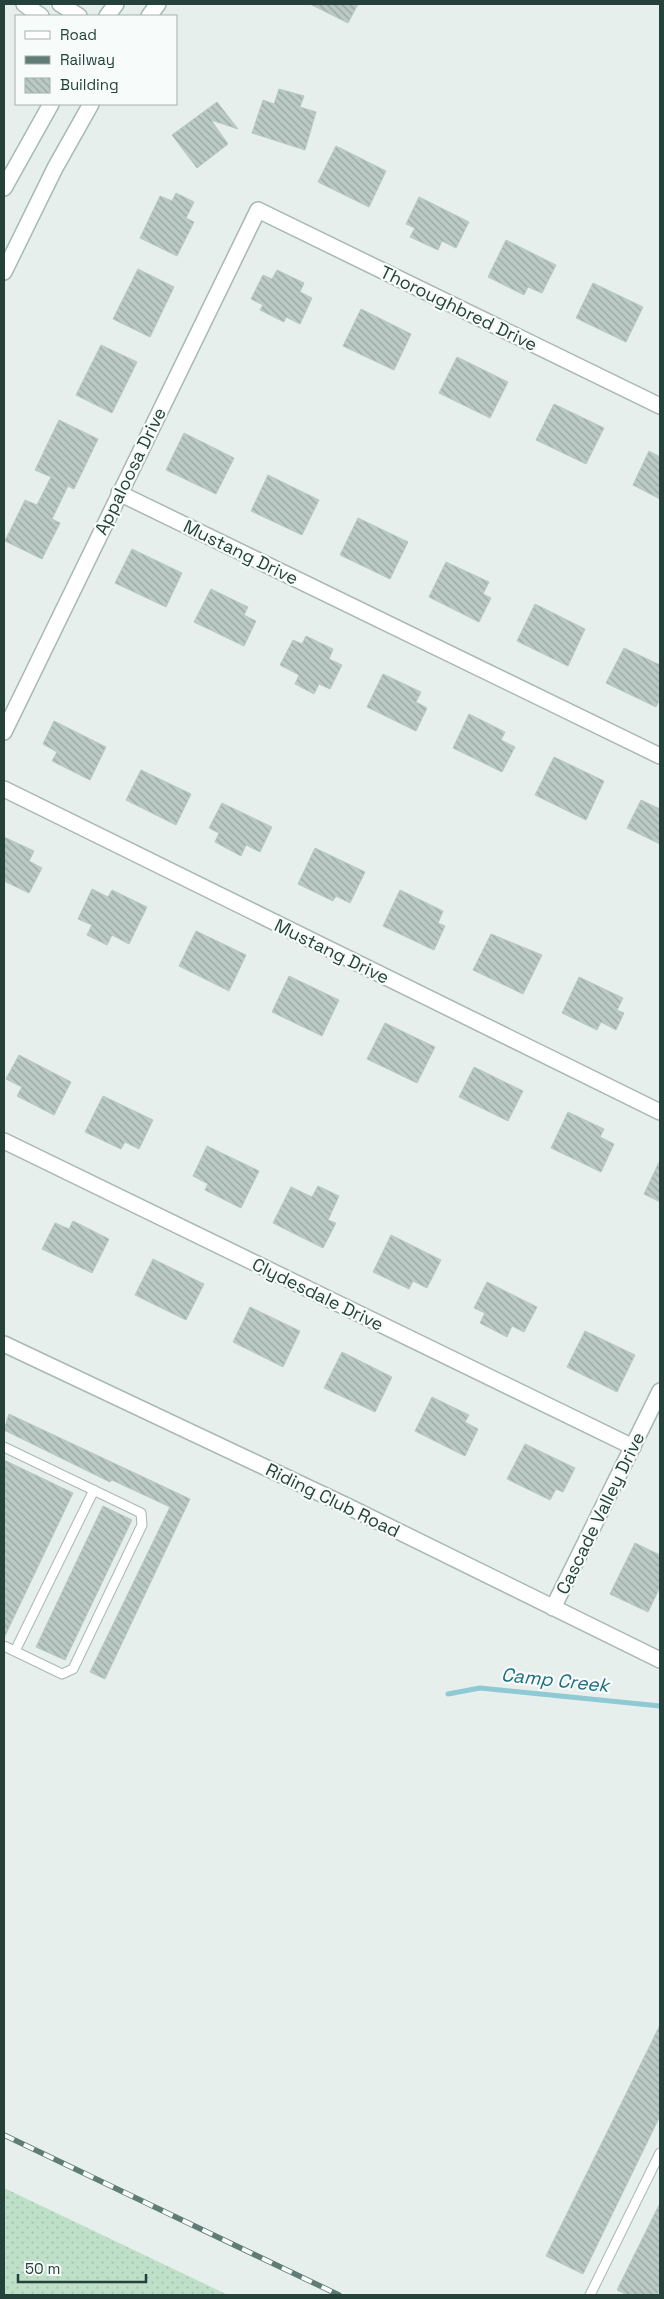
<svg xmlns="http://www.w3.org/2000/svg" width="664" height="2299" viewBox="0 0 664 2299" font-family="'Space Grotesk',sans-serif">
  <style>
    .grass { fill: url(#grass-dots) }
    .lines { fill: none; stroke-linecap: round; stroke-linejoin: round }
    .stream { stroke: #8ec9d4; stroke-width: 5 }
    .building { fill: url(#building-back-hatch); stroke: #b8c9c2 }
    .service-casing { stroke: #a8b8b2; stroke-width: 11 }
    .minor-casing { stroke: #a8b8b2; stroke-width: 18 }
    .secondary-casing { stroke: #a4bbb3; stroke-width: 18 }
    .service { stroke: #fff; stroke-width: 9 }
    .minor { stroke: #fff; stroke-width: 15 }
    .secondary { stroke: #fff; stroke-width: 15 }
    .rail-casing { stroke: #5f7d75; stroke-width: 5.5 }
    .rail { stroke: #f7fbf9; stroke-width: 4; stroke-dasharray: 11; stroke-linecap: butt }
    .labels { text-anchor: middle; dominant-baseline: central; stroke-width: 4.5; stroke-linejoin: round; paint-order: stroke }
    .street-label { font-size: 18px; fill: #24423a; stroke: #f7fbf9 }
    .water-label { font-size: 19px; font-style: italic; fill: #1c6f80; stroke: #f7fbf9 }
  </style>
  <defs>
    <pattern id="grass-dots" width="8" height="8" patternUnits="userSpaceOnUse" patternTransform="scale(1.25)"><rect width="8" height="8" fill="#bfe0c8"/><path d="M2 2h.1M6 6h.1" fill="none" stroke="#a4c1ad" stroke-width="1.8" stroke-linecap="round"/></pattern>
    <pattern id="building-back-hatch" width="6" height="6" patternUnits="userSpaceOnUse" patternTransform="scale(1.25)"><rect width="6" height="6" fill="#bbcac4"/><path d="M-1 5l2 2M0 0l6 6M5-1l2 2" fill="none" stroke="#98a6a0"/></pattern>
  </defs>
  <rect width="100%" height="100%" fill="#e6efeb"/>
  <path class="grass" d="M 4,2188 L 228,2295 L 4,2295 Z"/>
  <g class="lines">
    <path class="stream" d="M 448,1694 L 480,1688 L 660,1706"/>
  </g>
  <path class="building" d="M 310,4 L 358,4 L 348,23 Z
    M 279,89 L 304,96 L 300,107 L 316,112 L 305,150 L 252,133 L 263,100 L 274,104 Z
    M 217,102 L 238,129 L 211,120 L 228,144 L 197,168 L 172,135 Z
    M 336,146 L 386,171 L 369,207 L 318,182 Z
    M 176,193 L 194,202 L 186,218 L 194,222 L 177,256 L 140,238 L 160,196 L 172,201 Z
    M 419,197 L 469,222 L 456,248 L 442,241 L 438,250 L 410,237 L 415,228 L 406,224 Z
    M 506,240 L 556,265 L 542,293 L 528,287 L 524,295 L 488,277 Z
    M 138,269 L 174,287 L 150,337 L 113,319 Z
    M 277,270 L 304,283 L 300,292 L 312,298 L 300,324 L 286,317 L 284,322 L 260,310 L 263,305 L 251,299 L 263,275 L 272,279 Z
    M 593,283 L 643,307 L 626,342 L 576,318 Z
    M 361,309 L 411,334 L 394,370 L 343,346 Z
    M 101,345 L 137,362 L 112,413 L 76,395 Z
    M 457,357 L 508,382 L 490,418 L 439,393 Z
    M 554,404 L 604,428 L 586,464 L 536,440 Z
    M 59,420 L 98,439 L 74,489 L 68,486 L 52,519 L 60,523 L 42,559 L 5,541 L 25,500 L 37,505 L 51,477 L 35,470 Z
    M 184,433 L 234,458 L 216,494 L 166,470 Z
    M 649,451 L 660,457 L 660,499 L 633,485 Z
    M 268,475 L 319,500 L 302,535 L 251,511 Z
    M 358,518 L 408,542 L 390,579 L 340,555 Z
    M 132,549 L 182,573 L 166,607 L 115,583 Z
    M 446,562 L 489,582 L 483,594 L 491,598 L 479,622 L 429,597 Z
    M 211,589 L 248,607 L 244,615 L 256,621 L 244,646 L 194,622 Z
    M 535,604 L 585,629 L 568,666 L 517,641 Z
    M 306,636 L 333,649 L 329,659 L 342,665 L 330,689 L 319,684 L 314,694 L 295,684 L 299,675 L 280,665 L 293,640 L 302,644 Z
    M 624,648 L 660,665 L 660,699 L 656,707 L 606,683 Z
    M 383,674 L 421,692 L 416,702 L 427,708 L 416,731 L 367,707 Z
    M 469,714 L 505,732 L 501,740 L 515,747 L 502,772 L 453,748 Z
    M 54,721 L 106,747 L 90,780 L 52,761 L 57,752 L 43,744 Z
    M 554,757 L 604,781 L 586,820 L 535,795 Z
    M 141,770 L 191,794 L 176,825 L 126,800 Z
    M 641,800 L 660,809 L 660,844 L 627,828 Z
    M 222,803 L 272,827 L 260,852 L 246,845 L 241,856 L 215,842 L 219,833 L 209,828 Z
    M 4,837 L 34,851 L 29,861 L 42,868 L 29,893 L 4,881 Z
    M 315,848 L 365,872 L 350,903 L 336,896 L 333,901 L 298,884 Z
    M 92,889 L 108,897 L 112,890 L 147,907 L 129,944 L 112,935 L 107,945 L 87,935 L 92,925 L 78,919 Z
    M 400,890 L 443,911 L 438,923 L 445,926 L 434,950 L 383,926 Z
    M 196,931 L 246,955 L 229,991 L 179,966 Z
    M 491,934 L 542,955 L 523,994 L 473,970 Z
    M 289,976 L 339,1000 L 322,1036 L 272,1012 Z
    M 579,977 L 623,998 L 617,1010 L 624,1013 L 616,1030 L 601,1022 L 597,1030 L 562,1013 Z
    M 385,1023 L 435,1047 L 417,1083 L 367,1059 Z
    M 19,1055 L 71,1082 L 54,1115 L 17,1096 L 22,1087 L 6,1079 Z
    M 474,1067 L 523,1091 L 508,1121 L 459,1097 Z
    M 103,1096 L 153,1120 L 139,1149 L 125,1142 L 121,1149 L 85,1132 Z
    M 568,1112 L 604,1129 L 600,1137 L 614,1144 L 601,1172 L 551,1148 Z
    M 207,1146 L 259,1171 L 241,1208 L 205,1190 L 208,1184 L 193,1176 Z
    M 660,1160 L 660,1202 L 644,1194 Z
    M 318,1186 L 339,1196 L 328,1220 L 336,1223 L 323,1248 L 273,1223 L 291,1187 L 312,1197 Z
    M 73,1221 L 109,1239 L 92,1273 L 42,1249 L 55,1223 L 69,1229 Z
    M 391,1235 L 441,1260 L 427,1288 L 413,1281 L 409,1289 L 373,1272 Z
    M 153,1259 L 204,1284 L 186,1320 L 135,1295 Z
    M 487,1282 L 537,1307 L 524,1332 L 512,1326 L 507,1337 L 480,1323 L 485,1313 L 474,1308 Z
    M 250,1307 L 300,1331 L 283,1367 L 233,1342 Z
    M 585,1331 L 635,1355 L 617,1392 L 567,1367 Z
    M 342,1352 L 392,1377 L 375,1412 L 324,1388 Z
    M 432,1397 L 469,1415 L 465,1422 L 478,1429 L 465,1456 L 415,1431 Z
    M 9,1414 L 190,1499 L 105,1679 L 90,1672 L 170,1507 L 112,1480 L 110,1482 L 4,1430 Z
    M 525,1444 L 575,1468 L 563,1492 L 556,1489 L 550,1500 L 507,1479 Z
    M 4,1460 L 73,1493 L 4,1638 Z
    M 103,1506 L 132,1520 L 65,1660 L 36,1647 Z
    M 635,1543 L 660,1555 L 660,1587 L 648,1612 L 610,1594 Z
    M 660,2025 L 660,2116 L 583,2274 L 546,2256 Z
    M 660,2203 L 660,2289 L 657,2295 L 627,2295 L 617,2290 Z"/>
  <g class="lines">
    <defs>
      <path id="service" d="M 4,1447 L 141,1513 L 142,1525 L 73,1669 L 62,1674 L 4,1646
        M 15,1651 L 94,1490
        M 590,2295 L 660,2153"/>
      <path id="minor" d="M 24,4 L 41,16
        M 60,4 L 79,16
        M 119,493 L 660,756
        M 4,732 L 258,210 L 660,406
        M 4,789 L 660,1112
        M 4,1141 L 633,1447
        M 4,1344 L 347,1506 L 660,1660
        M 553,1608 L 660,1391"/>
      <path id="secondary" d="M 107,16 L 116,4
        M 149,16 L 158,4
        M 4,188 L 51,104
        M 4,272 L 55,168 L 91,104"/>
    </defs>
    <use href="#service" class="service-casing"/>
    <use href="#minor" class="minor-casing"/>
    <use href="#secondary" class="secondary-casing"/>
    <use href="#service" class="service"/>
    <use href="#minor" class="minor"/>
    <use href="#secondary" class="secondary"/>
    <defs>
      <path id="rail" d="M 4,2135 L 339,2295"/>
    </defs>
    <use href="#rail" class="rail-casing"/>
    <use href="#rail" class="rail"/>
  </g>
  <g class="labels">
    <g class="street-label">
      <text transform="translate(459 308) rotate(26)">Thoroughbred Drive</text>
      <text transform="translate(130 471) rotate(-64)">Appaloosa Drive</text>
      <text transform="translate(241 552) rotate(26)">Mustang Drive</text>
      <text transform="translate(332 951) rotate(26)">Mustang Drive</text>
      <text transform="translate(318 1294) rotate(26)">Clydesdale Drive</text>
      <text transform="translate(333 1500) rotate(26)">Riding Club Road</text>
      <text transform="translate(600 1513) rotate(-64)">Cascade Valley Drive</text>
    </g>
    <g class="water-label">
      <text transform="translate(555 1680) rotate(6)">Camp Creek</text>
    </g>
  </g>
  <rect width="664" height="2299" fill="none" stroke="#24423a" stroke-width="10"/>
  <rect x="15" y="15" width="162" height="90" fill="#f7fbf9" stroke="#a3b1ad"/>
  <rect x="25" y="31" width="25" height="8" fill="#ffffff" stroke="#a3b1ad"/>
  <text x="60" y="40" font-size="15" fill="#24423a">Road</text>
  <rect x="25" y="56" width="25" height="8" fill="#5f7d75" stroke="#a3b1ad"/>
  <text x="60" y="65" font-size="15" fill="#24423a">Railway</text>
  <rect x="25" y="78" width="25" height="15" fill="url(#building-back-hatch)" stroke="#a3b1ad"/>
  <text x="60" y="90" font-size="15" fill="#24423a">Building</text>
  <path d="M18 2274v8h128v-8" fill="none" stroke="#24423a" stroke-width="2.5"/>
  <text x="25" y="2274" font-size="15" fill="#24423a" stroke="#f7fbf9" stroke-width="4" paint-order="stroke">50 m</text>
</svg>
